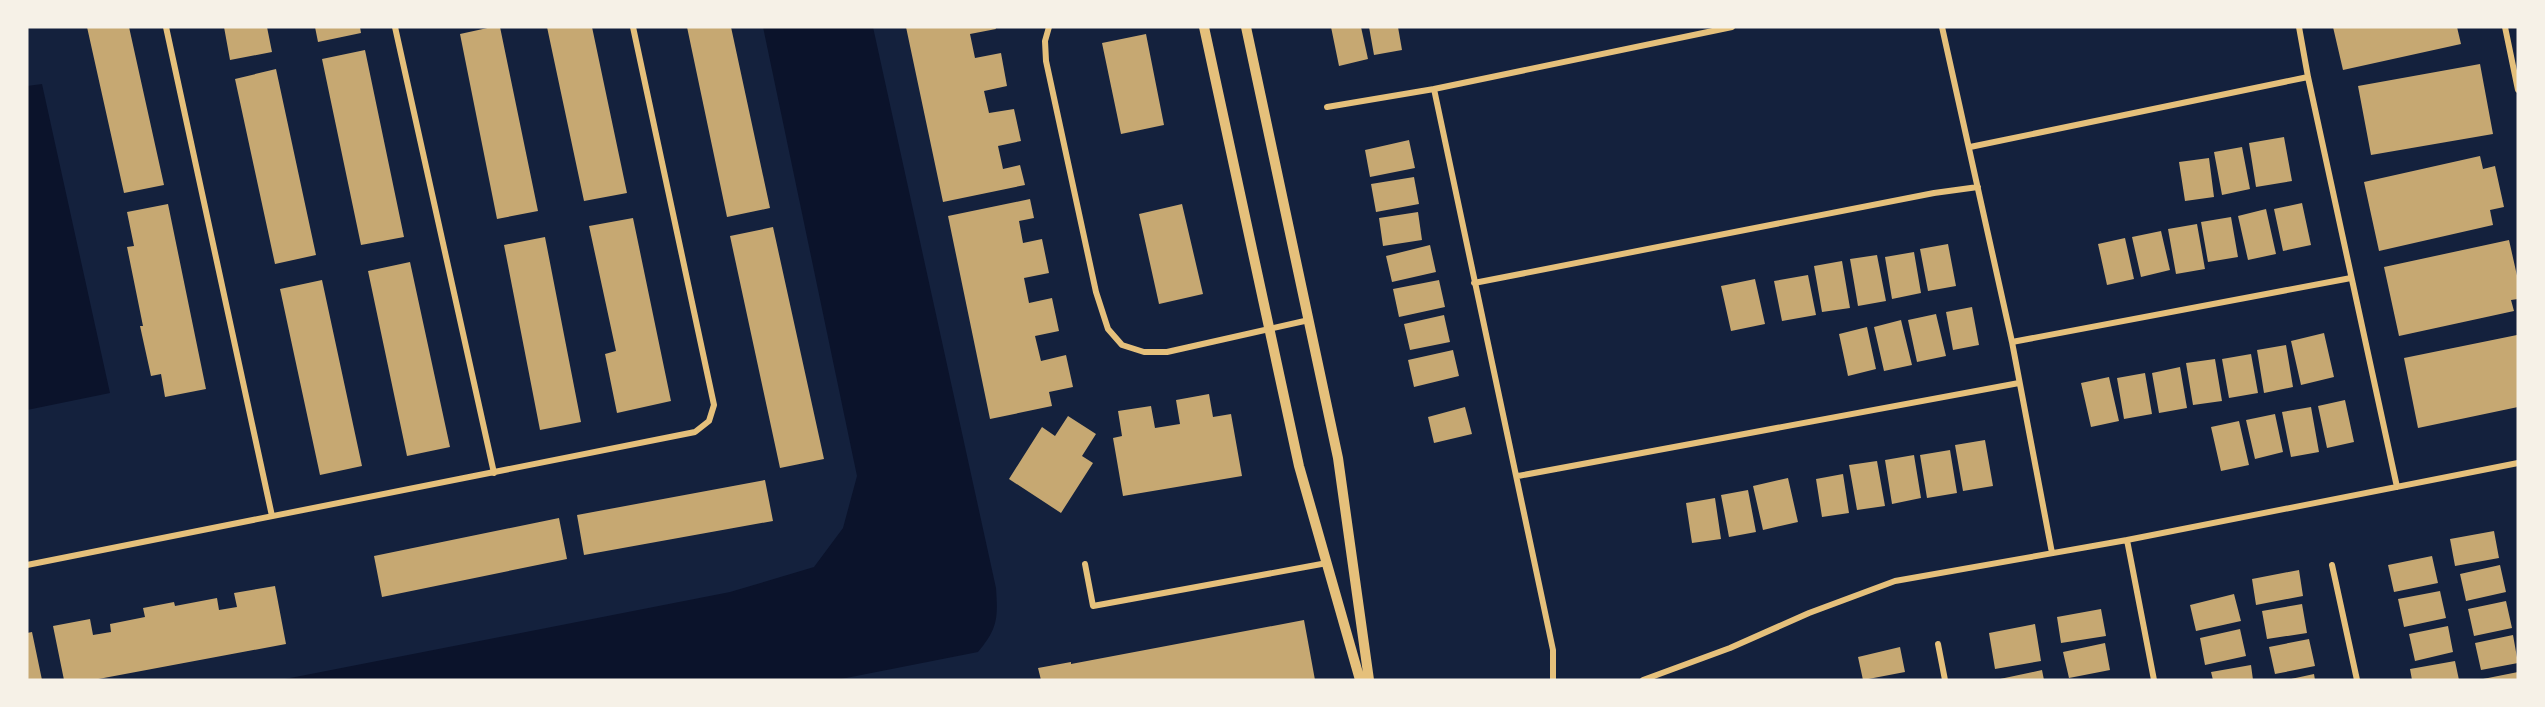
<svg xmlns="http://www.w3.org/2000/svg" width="2545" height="707" viewBox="0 0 2545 707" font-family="Helvetica,sans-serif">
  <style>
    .water { fill: #0b132b }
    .building { fill: #c6a872 }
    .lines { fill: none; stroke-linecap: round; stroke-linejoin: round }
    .minor { stroke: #e5c07b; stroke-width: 6 }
    .tertiary { stroke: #e5c07b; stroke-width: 10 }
  </style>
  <rect width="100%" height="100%" fill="#14213d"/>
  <path class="water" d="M 763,27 L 873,27 L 996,588 C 998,618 998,628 978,652 L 836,680 L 280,680 L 730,592 L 814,567 L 843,528 L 857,476 Z
    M 42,84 L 110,393 L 27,410 L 27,86 Z"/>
  <path class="building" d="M 87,27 L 129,27 L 164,185 L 124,193 Z
    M 224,27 L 267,27 L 272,52 L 230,60 Z
    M 315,27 L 360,27 L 361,33 L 318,42 Z
    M 492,27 L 500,27 L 538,211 L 497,219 L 460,34 Z
    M 547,27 L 592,27 L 627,193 L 584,201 Z
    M 687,27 L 731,27 L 770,208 L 727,217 Z
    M 906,27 L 995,27 L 996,29 L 970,34 L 975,58 L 1001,53 L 1007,86 L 984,91 L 989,113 L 1014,109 L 1021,141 L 998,146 L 1003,169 L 1020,165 L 1025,185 L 943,202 Z
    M 1331,27 L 1361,27 L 1368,59 L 1339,66 Z
    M 1369,27 L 1398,27 L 1402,50 L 1374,55 Z
    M 2333,27 L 2457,27 L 2461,44 L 2343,70 Z
    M 1146,34 L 1164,125 L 1121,134 L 1102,43 Z
    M 365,50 L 404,237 L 361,245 L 322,59 Z
    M 2480,64 L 2493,134 L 2371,155 L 2358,86 Z
    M 276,69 L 316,255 L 275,264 L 235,79 Z
    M 2284,137 L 2292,181 L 2256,187 L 2249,143 Z
    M 1409,140 L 1415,168 L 1370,177 L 1365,150 Z
    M 2242,147 L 2250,189 L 2222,195 L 2214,152 Z
    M 2480,156 L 2483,169 L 2495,166 L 2504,207 L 2490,210 L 2493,225 L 2379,251 L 2364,182 Z
    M 2209,158 L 2214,197 L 2185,201 L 2179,162 Z
    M 1414,177 L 1419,204 L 1376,212 L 1371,184 Z
    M 1030,199 L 1034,218 L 1019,221 L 1023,243 L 1042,239 L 1049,273 L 1024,278 L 1029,303 L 1052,298 L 1059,331 L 1035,336 L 1041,361 L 1066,355 L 1073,387 L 1049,392 L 1052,406 L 990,419 L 948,216 Z
    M 2302,203 L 2311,245 L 2283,251 L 2274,209 Z
    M 168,204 L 206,389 L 165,397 L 161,374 L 151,376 L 140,326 L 143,326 L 127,247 L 134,246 L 127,212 Z
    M 1182,204 L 1203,294 L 1159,304 L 1139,214 Z
    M 2266,209 L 2276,254 L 2248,260 L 2238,216 Z
    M 1418,212 L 1422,240 L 1383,246 L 1379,218 Z
    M 2231,217 L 2238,257 L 2208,262 L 2201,222 Z
    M 633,218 L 671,401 L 617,413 L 605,354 L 616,351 L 589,226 Z
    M 2197,224 L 2205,269 L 2176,274 L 2168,229 Z
    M 773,227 L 824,459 L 780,468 L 730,236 Z
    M 2161,231 L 2170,270 L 2141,277 L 2132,237 Z
    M 545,237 L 581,422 L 540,430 L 504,245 Z
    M 2125,238 L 2134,279 L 2107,285 L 2098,244 Z
    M 2509,240 L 2518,280 L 2518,299 L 2511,300 L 2514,311 L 2399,336 L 2384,267 Z
    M 1948,244 L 1956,286 L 1928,291 L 1920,249 Z
    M 1430,245 L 1436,272 L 1392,282 L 1386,256 Z
    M 1914,252 L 1921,293 L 1892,299 L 1885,257 Z
    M 1877,255 L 1886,301 L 1858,306 L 1850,259 Z
    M 1842,261 L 1850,308 L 1822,312 L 1814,266 Z
    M 410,262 L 450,447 L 407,456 L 368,271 Z
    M 1808,275 L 1816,315 L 1782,321 L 1774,281 Z
    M 1755,279 L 1765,324 L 1731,331 L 1721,286 Z
    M 322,280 L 362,466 L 320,475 L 280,289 Z
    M 1439,280 L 1445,307 L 1399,317 L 1393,289 Z
    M 1972,307 L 1979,345 L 1953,350 L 1946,312 Z
    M 1936,314 L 1946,356 L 1917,362 L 1908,320 Z
    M 1444,315 L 1450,342 L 1410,350 L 1404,324 Z
    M 1901,320 L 1912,365 L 1884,371 L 1874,327 Z
    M 1867,327 L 1876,369 L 1848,376 L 1839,334 Z
    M 2324,333 L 2334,377 L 2301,385 L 2291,341 Z
    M 2517,335 L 2518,407 L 2418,428 L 2404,358 Z
    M 2286,345 L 2293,387 L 2264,393 L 2257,350 Z
    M 1453,350 L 1459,376 L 1414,387 L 1408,360 Z
    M 2251,354 L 2258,393 L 2229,398 L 2222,359 Z
    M 2215,359 L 2222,401 L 2193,405 L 2186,363 Z
    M 2180,367 L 2187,408 L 2159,413 L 2152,373 Z
    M 2145,373 L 2152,414 L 2124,419 L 2117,378 Z
    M 2109,377 L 2119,421 L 2091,427 L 2081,383 Z
    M 1209,394 L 1213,417 L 1231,414 L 1242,476 L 1123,496 L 1113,438 L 1122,436 L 1118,411 L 1151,406 L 1155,428 L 1180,424 L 1176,400 Z
    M 2345,400 L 2354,442 L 2327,448 L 2318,406 Z
    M 1465,407 L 1472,434 L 1434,443 L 1428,417 Z
    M 2311,407 L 2319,452 L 2291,457 L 2282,412 Z
    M 2275,414 L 2283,452 L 2255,459 L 2246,420 Z
    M 1068,416 L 1096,434 L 1082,456 L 1093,463 L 1061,513 L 1009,479 L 1042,427 L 1055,436 Z
    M 2239,421 L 2249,465 L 2221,471 L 2211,427 Z
    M 1985,440 L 1993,486 L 1963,491 L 1955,445 Z
    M 1950,450 L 1957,493 L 1927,498 L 1920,455 Z
    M 1914,455 L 1921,498 L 1892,504 L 1885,460 Z
    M 1877,461 L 1885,506 L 1857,510 L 1849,465 Z
    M 1843,474 L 1849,513 L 1822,517 L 1816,479 Z
    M 1788,478 L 1798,522 L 1763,530 L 1753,486 Z
    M 765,480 L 773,521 L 584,555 L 577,515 Z
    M 1748,490 L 1756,532 L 1729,537 L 1721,495 Z
    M 1715,498 L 1721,539 L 1692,543 L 1686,503 Z
    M 559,518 L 567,559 L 382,597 L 374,556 Z
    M 2494,531 L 2499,558 L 2455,566 L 2450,539 Z
    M 2432,556 L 2438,583 L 2394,592 L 2388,565 Z
    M 2500,565 L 2506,592 L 2466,601 L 2460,574 Z
    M 2299,570 L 2303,596 L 2256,605 L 2252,579 Z
    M 275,586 L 286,644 L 93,680 L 64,680 L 53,626 L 90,619 L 93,635 L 111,632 L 110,624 L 145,617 L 143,608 L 174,602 L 175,606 L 217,598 L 219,610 L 237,607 L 234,593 Z
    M 2440,591 L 2446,618 L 2404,627 L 2398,599 Z
    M 2234,594 L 2241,621 L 2196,631 L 2190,605 Z
    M 2506,601 L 2512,628 L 2474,636 L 2468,609 Z
    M 2302,604 L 2307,633 L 2267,639 L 2262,611 Z
    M 2101,609 L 2106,636 L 2061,643 L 2057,617 Z
    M 1304,620 L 1315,680 L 1041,680 L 1038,668 L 1071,662 L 1071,664 Z
    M 2035,624 L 2041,661 L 1995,669 L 1989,633 Z
    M 2448,626 L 2453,652 L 2415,661 L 2409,634 Z
    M 2240,629 L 2246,656 L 2205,665 L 2200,638 Z
    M 32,632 L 42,680 L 27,680 L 27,633 Z
    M 2513,635 L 2518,663 L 2481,670 L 2475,643 Z
    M 2309,639 L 2315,666 L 2275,674 L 2269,647 Z
    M 2105,643 L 2110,670 L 2069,678 L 2063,652 Z
    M 1900,647 L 1905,672 L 1863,680 L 1858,657 Z
    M 2455,661 L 2459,680 L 2412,680 L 2410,669 Z
    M 2251,665 L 2253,680 L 2213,680 L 2211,672 Z
    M 2042,670 L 2044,680 L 2000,680 L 2000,679 Z
    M 2518,672 L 2518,680 L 2483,680 L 2483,679 Z
    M 2314,674 L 2315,680 L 2291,680 L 2291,679 Z"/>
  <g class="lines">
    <path class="minor" d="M 166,27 L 272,516
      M 395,27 L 494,473
      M 1049,27 L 1045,41 L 1046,61 L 1096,292 L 1108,329 L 1122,345 L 1144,352 L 1167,352 L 1309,320
      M 1942,27 L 2012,342 L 2052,553
      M 2299,27 L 2308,77 L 2397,487
      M 2505,27 L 2518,90
      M 1434,89 L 1553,650 L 1553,680
      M 1327,107 L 1434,89 L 1732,27
      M 1970,147 L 2308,77
      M 1474,283 L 1934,193 L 1978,187
      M 2012,342 L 2351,278
      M 1518,476 L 2019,383
      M 2127,540 L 2154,680
      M 1085,564 L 1093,606 L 1327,563
      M 27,565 L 695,432 L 709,421 L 714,405 L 633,27
      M 2332,565 L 2357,680
      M 1938,644 L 1945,680
      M 1643,680 L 1730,648 L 1809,613 L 1895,581 L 2127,540 L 2518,463"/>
    <path class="tertiary" d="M 1204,27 L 1299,466 L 1360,680
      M 1246,27 L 1338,458 L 1369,680"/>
  </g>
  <rect width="2545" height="707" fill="none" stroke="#f6f1e7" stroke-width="57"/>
</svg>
